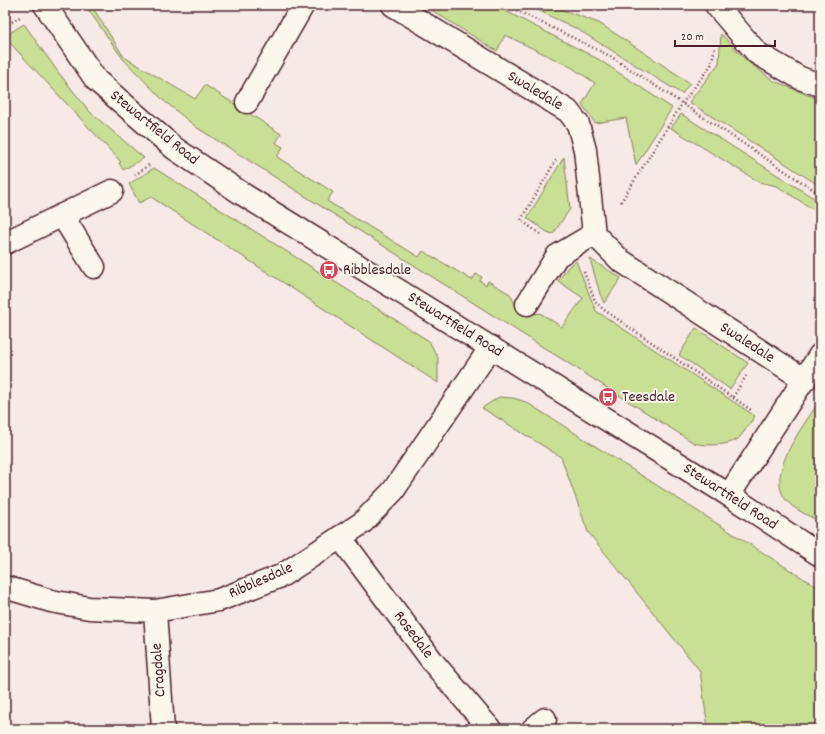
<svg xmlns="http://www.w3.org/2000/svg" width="825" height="734" viewBox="0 0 825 734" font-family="Dekko,sans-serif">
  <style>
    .green { fill: #c8df95; stroke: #897f60 }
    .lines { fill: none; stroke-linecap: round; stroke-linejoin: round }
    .minor-casing { stroke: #4a1f2b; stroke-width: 25 }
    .tertiary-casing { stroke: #4a1f2b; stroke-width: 25 }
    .path { stroke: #4a1f2b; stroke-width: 2.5; stroke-dasharray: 1 3; stroke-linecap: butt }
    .minor { stroke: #fbf7ec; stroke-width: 22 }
    .tertiary { stroke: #fbf7ec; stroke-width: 22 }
    .labels { text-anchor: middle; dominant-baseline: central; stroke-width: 4; stroke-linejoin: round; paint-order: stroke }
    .street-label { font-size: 16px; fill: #4a1f2b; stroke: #fbf7ec }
    .poi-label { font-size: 16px; fill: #4a1f2b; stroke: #fbf7ec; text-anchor: start }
  </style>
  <rect width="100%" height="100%" fill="#f7e9e5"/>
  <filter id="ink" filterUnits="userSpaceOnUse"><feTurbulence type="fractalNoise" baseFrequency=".025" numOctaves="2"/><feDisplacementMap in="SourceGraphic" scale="8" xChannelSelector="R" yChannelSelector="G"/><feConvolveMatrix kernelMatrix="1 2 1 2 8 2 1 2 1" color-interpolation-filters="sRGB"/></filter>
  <g filter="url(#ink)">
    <path class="green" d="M 85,5 L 91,5 L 124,57 L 195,99 L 205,85 L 281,134 L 276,143 L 283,147 L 277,157 L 333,192 L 327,201 L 419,257 L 423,251 L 472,280 L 476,274 L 482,277 L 480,281 L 486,285 L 488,281 L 510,294 L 515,304 L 534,314 L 540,313 L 562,327 L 583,298 L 558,281 L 568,267 L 576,261 L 596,311 L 755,416 C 750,423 744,433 738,439 C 728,446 705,446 694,443 L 196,127 L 163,100 L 123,59 Z
      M 423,5 L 494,5 L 598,59 L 672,108 L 636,165 L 626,118 L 595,123 L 582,104 L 595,83 L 571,67 L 505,35 L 497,51 Z
      M 527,5 L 549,5 L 599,23 L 690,83 L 682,94 L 577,29 Z
      M 24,24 L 58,72 L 90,112 L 144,158 L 123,170 L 119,163 L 121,162 L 9,42 L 5,44 L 5,36 Z
      M 721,34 L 747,61 L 774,81 L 820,100 L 820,186 L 689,102 L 719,63 Z
      M 681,114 L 820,202 L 820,214 L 777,186 L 759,182 L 671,128 Z
      M 564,157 L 570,209 L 553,234 L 547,232 L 527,218 Z
      M 154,168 L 429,341 L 438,358 L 438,383 L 151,197 L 139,203 L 129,184 Z
      M 590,259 L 621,278 L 604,303 L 600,294 Z
      M 696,328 L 748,363 L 730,389 L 679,355 Z
      M 499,397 L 513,398 L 526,402 L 820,589 L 820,717 L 811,729 L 708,729 L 700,671 L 588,532 L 561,457 L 482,408 Z
      M 820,400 L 820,522 C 810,516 794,510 786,500 C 764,473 806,423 820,400 Z"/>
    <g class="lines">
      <defs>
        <path id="minor" d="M 393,5 L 568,111 L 578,124 L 585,150 L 594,234 L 620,260 L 805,380
          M 716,5 L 757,53 L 800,78 L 820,85
          M 247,102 L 303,5
          M 62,215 L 94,267
          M 5,243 L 112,191
          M 527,304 L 557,256 L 594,234
          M 729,495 L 820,355
          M 340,537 L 436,666 L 490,729
          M 5,587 L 51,601 L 89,608 L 155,611 L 219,600 L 281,576 L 362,523 L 393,491 L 491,347
          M 155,611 L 163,729
          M 533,729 L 545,719"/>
        <path id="tertiary" d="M 45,5 L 96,80 L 174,148 L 244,195 L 729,495 L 820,555"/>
      </defs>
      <use href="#minor" class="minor-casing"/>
      <use href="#tertiary" class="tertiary-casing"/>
      <path class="path" d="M 506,5 L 610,56 L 820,194
        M 5,26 L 20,17
        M 135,175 L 149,165
        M 621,202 L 682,104 L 711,65 L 715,48
        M 540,234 L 521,220 L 556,160
        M 584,272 L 595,301 L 604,310 L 751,410
        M 733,397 L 746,376
        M 816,729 L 820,724"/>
      <use href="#minor" class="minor"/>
      <use href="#tertiary" class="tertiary"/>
    </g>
  </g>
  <defs>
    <symbol id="bus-disc" viewBox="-11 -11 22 22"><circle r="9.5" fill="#d1495b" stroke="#fbf7ec"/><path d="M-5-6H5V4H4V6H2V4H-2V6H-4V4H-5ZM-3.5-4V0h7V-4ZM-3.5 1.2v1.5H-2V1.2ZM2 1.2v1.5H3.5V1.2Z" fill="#fff"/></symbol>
  </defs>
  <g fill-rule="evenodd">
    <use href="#bus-disc" x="318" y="259" width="22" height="22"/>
    <use href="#bus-disc" x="597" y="386" width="22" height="22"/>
  </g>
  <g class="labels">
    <g class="street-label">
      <text transform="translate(535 91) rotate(31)">Swaledale</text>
      <text transform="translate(154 128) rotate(39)">Stewartfield Road</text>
      <text transform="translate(455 325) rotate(32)">Stewartfield Road</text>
      <text transform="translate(747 343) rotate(33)">Swaledale</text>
      <text transform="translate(730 497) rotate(33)">Stewartfield Road</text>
      <text transform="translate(261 581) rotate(-24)">Ribblesdale</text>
      <text transform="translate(413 635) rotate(53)">Rosedale</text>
      <text transform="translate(159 670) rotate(-94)">Cragdale</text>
    </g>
    <g class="poi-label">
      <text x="343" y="270">Ribblesdale</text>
      <text x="622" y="397">Teesdale</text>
    </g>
  </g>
  <rect width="825" height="734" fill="none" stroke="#fbf7ec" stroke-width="20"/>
  <rect x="10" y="10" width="805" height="714" fill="none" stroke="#4a1f2b" stroke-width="1.5" filter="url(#ink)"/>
  <path d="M675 40v6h100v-6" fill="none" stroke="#4a1f2b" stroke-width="2"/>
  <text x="681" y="40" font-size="12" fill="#4a1f2b" stroke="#fbf7ec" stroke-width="3" paint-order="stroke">20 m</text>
</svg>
